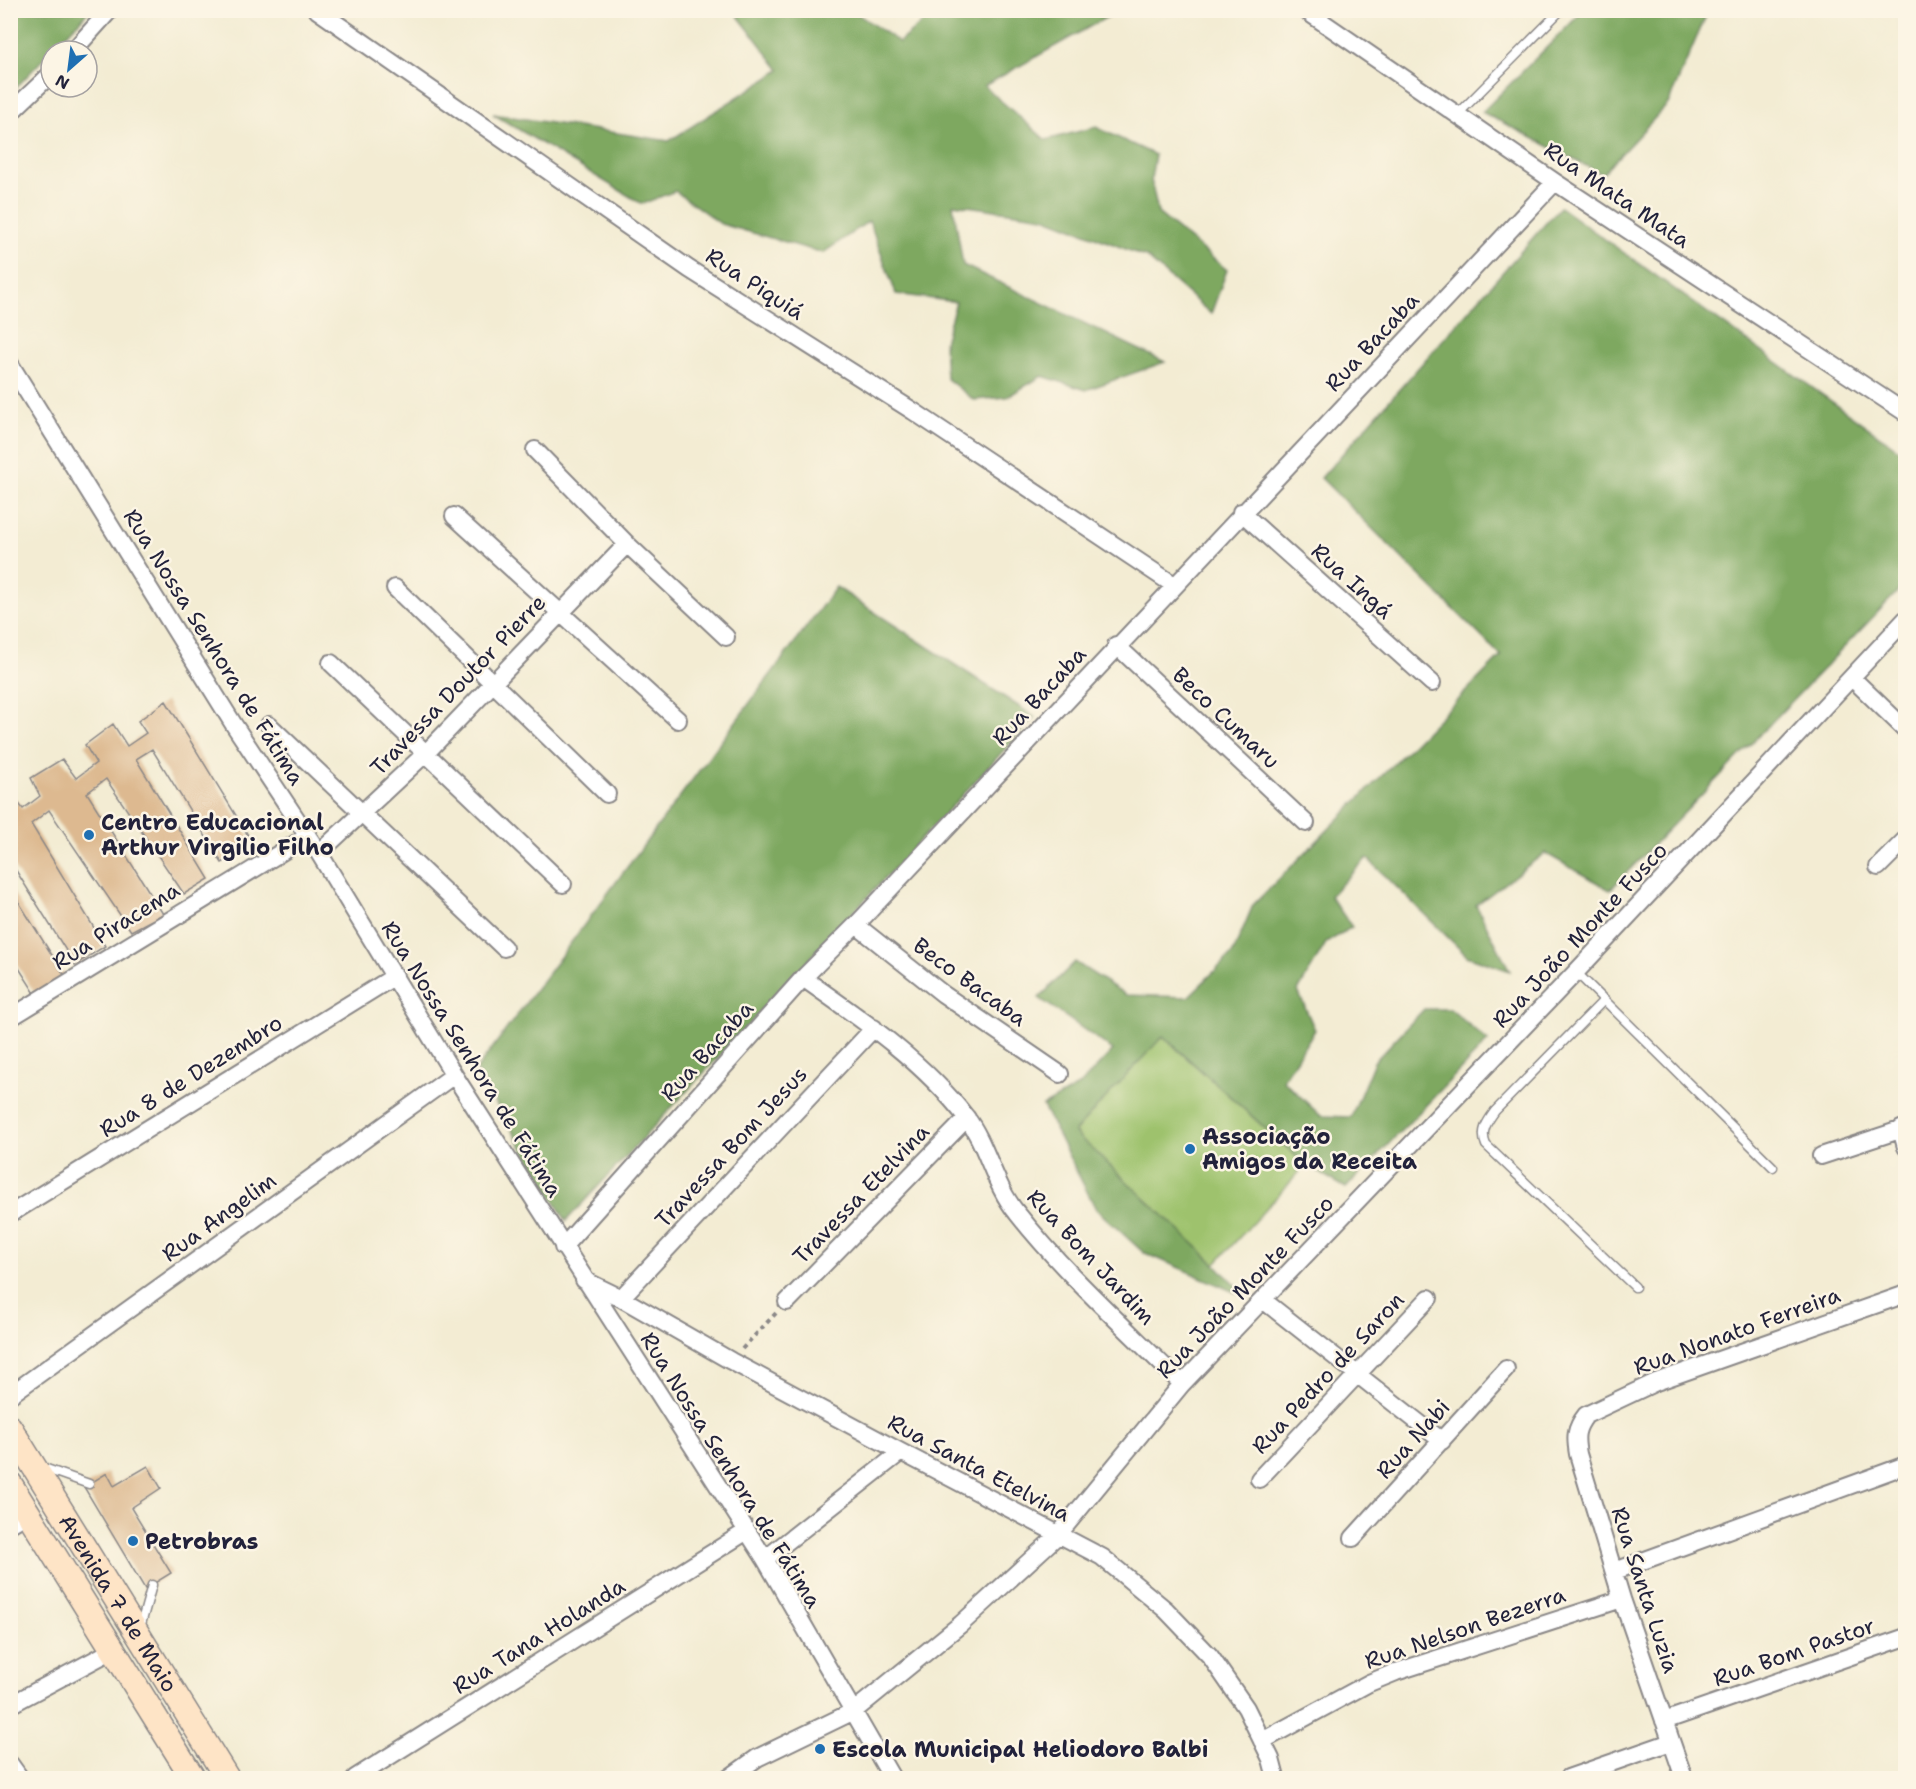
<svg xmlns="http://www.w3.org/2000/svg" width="1916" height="1789" viewBox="0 0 1916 1789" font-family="'Shantell Sans',sans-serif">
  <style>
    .green { fill: #9ec26d; stroke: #607254; stroke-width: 1.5 }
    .forest { fill: #7ea860; stroke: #50654e; stroke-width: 1.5 }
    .building { fill: #ddb990 }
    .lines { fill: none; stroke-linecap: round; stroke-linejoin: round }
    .lane-casing { stroke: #8a8787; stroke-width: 11 }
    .street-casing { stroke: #8a8787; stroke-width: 20 }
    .secondary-casing { stroke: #8a8787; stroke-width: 27 }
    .path { stroke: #8a8787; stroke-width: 4; stroke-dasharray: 4.5 4.5; stroke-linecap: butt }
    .lane { stroke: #fff; stroke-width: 8 }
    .street { stroke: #fff; stroke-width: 16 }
    .secondary { stroke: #fee4c6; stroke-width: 24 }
    .poi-dot { fill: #1f6fb2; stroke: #fcf5e5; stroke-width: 2 }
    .labels { text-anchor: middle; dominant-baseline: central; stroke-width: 5; stroke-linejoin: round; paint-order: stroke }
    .street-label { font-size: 22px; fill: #22223b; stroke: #fcf5e5 }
    .poi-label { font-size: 22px; font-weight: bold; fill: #22223b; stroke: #fcf5e5; text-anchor: start }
  </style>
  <rect width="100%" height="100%" fill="#fcf5e5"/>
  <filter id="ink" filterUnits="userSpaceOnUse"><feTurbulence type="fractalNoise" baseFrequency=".0167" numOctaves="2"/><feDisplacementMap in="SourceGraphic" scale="12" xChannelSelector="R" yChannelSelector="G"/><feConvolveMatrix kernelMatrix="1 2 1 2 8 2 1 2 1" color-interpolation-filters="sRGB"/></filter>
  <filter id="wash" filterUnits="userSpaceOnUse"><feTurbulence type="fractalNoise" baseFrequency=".008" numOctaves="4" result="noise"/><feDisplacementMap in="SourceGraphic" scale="24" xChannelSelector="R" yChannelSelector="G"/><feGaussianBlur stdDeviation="1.35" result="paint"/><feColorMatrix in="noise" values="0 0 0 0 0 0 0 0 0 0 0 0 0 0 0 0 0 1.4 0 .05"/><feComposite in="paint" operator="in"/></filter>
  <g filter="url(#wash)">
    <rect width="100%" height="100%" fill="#f3ecd3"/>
    <path class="green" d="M 1159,1033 L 1306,1165 L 1215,1264 L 1074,1133 Z"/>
    <path class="forest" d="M 11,10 L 89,11 L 11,93 L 10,11 Z
      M 734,11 L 853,11 L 899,42 L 936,11 L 1118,11 L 984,86 L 1046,140 L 1096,127 L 1155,155 L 1151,179 L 1158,213 L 1227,270 L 1211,314 L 1146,257 L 1044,217 L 953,204 L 963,265 L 1165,362 L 1086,390 L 1042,376 L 1007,397 L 974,400 L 946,378 L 944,342 L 956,302 L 896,294 L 869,221 L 823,253 L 721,224 L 675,191 L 642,204 L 493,114 L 669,141 L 780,70 Z
      M 1583,11 L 1708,11 L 1668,104 L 1602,174 L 1482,112 Z
      M 1560,207 L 1905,454 L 1905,584 L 1610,890 L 1545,853 L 1476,905 L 1510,971 L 1467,956 L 1367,858 L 1330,896 L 1352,927 L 1326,943 L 1298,991 L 1315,1030 L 1283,1080 L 1321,1116 L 1351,1117 L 1374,1062 L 1424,1009 L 1450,1009 L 1488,1041 L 1346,1188 L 1306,1165 L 1163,1036 L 1074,1132 L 1215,1264 L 1248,1298 L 1143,1252 L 1096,1209 L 1043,1106 L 1080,1085 L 1113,1050 L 1039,998 L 1075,962 L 1126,995 L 1188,997 L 1233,953 L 1253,905 L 1501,656 L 1321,478 Z
      M 836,587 L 1035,717 L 566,1221 L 476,1070 Z"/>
    <g id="blocks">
      <path class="building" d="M 166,701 L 254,845 L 222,863 L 152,749 L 136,759 L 209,879 L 184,894 L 106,779 L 87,793 L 163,914 L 131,931 L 49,810 L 31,824 L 105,946 L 75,965 L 10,861 L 10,792 L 23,809 L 40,796 L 31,778 L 62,759 L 76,778 L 96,763 L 85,745 L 113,724 L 127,746 L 146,733 L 138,721 Z
        M 10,888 L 65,976 L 36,995 L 10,954 Z
        M 148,1466 L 161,1488 L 131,1508 L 171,1573 L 145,1589 L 84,1487 L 107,1473 L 114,1486 Z"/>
    </g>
  </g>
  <g filter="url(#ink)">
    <use href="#blocks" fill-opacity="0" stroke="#8a8787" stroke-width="1.5"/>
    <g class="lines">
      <defs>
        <path id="lane" d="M 1458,114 L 1561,10
          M 1576,972 L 1773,1167
          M 1604,1000 L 1495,1111 C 1487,1122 1480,1131 1486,1145 L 1635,1287
          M 41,1467 L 89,1484
          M 140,1628 L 152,1585"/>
        <path id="street" d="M 317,10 L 689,269 L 913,411 L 1174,585
          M 1305,10 L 1555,182 L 1906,413
          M 73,51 L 110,10
          M 10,113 L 51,74
          M 10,364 L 234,725 L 319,853 L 454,1075 L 765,1559 L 892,1778
          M 535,450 L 627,544 L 726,637
          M 1241,512 L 1432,683
          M 454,516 L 678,720
          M 395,588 L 607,794
          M 1116,645 L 1306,823
          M 331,663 L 563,884
          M 1852,678 L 1906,730
          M 269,725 L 504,948
          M 319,853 L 427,752 L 627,544
          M 1878,867 L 1906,839
          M 856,925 L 943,994 L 1060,1074
          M 803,978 C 860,1018 922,1060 966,1117 C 988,1146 993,1184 1017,1213 C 1066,1275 1126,1328 1182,1384
          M 10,1018 L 308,836
          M 1901,1129 L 1906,1147
          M 1821,1156 L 1906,1128
          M 10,1214 L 395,976
          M 563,1247 L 803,978 L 856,925 L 1555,182
          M 584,1280 L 621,1298 L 731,1361 L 901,1452 L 1102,1557 L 1166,1610 L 1210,1656 L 1246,1708 L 1271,1759 L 1276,1778
          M 621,1298 L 874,1028
          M 1263,1300 L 1442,1441
          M 787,1302 L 967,1118
          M 10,1395 L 454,1075
          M 1259,1479 L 1429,1298
          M 10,1524 L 29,1513
          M 1353,1538 L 1506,1369
          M 765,1559 L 901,1452
          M 1615,1571 L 1906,1465
          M 10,1705 L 113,1650
          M 1664,1721 L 1906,1637
          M 1262,1741 L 1369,1683 L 1396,1672 L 1622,1599
          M 10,1764 L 20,1778
          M 355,1778 L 747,1531
          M 729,1778 L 757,1758 L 854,1711 L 961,1624 L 1058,1535 L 1182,1384 L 1576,972 L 1906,619
          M 1568,1778 L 1671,1742
          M 1684,1778 L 1622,1599 L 1578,1454 C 1575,1437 1575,1429 1586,1415 L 1656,1382 L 1906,1294"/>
        <g id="secondary">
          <path id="s1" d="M 10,1428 L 227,1778"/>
          <path d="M 10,1484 L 193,1778"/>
        </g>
      </defs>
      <use href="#lane" class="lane-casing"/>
      <use href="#street" class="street-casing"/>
      <use href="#secondary" class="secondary-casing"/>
      <path class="path" d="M 742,1349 L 776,1313"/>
      <use href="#lane" class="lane"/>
      <use href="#street" class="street"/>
      <use href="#secondary" class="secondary"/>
    </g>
  </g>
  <g class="poi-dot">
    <circle cx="89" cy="835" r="6"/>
    <circle cx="1190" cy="1149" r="6"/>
    <circle cx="133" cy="1541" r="6"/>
    <circle cx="820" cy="1749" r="6"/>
  </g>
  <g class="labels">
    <g class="street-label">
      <text transform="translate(1617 195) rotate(34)">Rua Mata Mata</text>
      <text transform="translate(755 284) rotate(33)">Rua Piquiá</text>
      <text transform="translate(1372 342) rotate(-47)">Rua Bacaba</text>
      <text transform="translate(1352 581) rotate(42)">Rua Ingá</text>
      <text transform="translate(214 647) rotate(58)">Rua Nossa Senhora de Fátima</text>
      <text transform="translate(458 685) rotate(-46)">Travessa Doutor Pierre</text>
      <text transform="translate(1039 696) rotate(-47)">Rua Bacaba</text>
      <text transform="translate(1226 718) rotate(43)">Beco Cumaru</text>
      <text transform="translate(116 926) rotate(-32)">Rua Piracema</text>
      <text transform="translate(1580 935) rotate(-47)">Rua João Monte Fusco</text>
      <text transform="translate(970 982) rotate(36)">Beco Bacaba</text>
      <text transform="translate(707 1051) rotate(-48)">Rua Bacaba</text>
      <text transform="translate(472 1059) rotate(58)">Rua Nossa Senhora de Fátima</text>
      <text transform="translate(191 1076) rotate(-32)">Rua 8 de Dezembro</text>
      <text transform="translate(731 1147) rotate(-47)">Travessa Bom Jesus</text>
      <text transform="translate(861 1194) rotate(-46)">Travessa Etelvina</text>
      <text transform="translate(219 1217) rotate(-36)">Rua Angelim</text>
      <text transform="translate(1091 1257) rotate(47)">Rua Bom Jardim</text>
      <text transform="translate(1245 1287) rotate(-46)">Rua João Monte Fusco</text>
      <text transform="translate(1737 1331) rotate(-20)">Rua Nonato Ferreira</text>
      <text transform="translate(1328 1373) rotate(-47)">Rua Pedro de Saron</text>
      <text transform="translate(1413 1439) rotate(-48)">Rua Nabi</text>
      <text transform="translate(979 1468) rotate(28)">Rua Santa Etelvina</text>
      <text transform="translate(731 1470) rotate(58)">Rua Nossa Senhora de Fátima</text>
      <text transform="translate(1645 1590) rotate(72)">Rua Santa Luzia</text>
      <text stroke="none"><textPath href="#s1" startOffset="206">Avenida 7 de Maio</textPath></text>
      <text transform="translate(1465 1628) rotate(-19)">Rua Nelson Bezerra</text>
      <text transform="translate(539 1636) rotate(-32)">Rua Tana Holanda</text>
      <text transform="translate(1794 1652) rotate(-19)">Rua Bom Pastor</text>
    </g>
    <g class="poi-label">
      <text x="101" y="822">Centro Educacional<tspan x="101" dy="25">Arthur Virgilio Filho</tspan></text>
      <text x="1202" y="1136">Associação<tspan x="1202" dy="25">Amigos da Receita</tspan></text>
      <text x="145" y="1541">Petrobras</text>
      <text x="832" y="1749">Escola Municipal Heliodoro Balbi</text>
    </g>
  </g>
  <rect width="1916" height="1789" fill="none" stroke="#fcf5e5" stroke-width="36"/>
  <g transform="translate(69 69) rotate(208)"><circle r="28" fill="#fcf5e5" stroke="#a5a1a1" stroke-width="1.5"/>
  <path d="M0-4.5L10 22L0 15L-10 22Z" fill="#1f6fb2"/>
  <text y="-9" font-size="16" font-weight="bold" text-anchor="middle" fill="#22223b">N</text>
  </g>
</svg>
